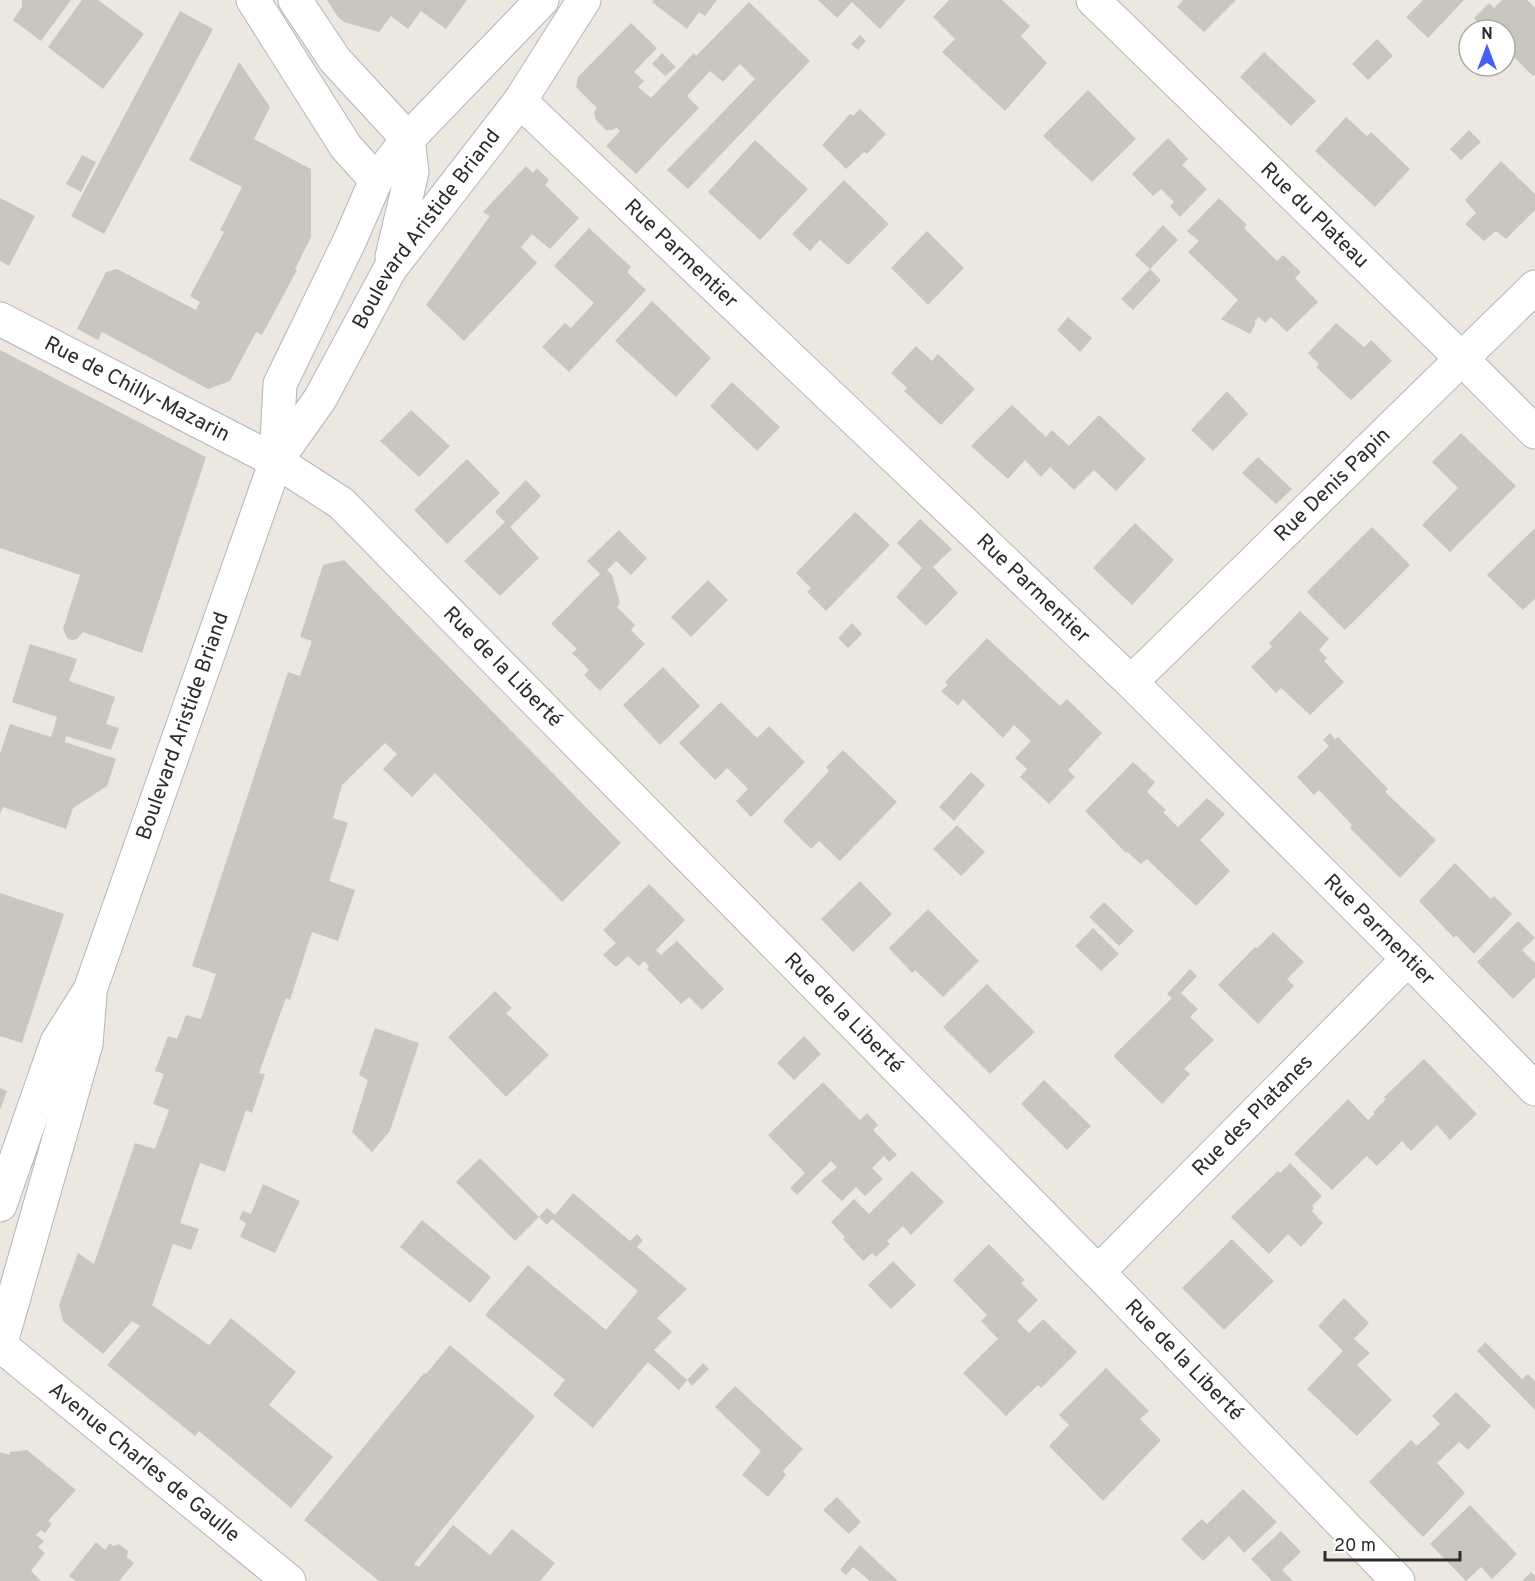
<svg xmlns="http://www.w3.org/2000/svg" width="1535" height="1581" viewBox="0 0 1535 1581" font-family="Overpass,sans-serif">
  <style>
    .building { fill: #c9c6be }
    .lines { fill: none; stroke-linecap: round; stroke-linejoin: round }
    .minor-casing { stroke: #b2b5bf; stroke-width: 35 }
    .tertiary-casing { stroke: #b2b5bf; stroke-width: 35 }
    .secondary-casing { stroke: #b2b5bf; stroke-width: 35 }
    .minor { stroke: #fff; stroke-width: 33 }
    .tertiary { stroke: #fff; stroke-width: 33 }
    .secondary { stroke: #fff; stroke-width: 33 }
    .labels { text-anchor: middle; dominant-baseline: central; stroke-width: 4.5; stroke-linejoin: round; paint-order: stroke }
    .street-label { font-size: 21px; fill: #2c2c2c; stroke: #fff }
  </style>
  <rect width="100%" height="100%" fill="#ede8df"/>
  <path class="building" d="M 22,0 L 71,0 L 41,41 L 13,20 L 22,7 Z
    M 82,0 L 98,0 L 144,34 L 103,89 L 48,47 Z
    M 327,0 L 467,0 L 446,29 L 421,11 L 408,29 L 391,16 L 379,32 L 344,22 L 338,17 Z
    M 654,0 L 717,0 L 705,16 L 699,12 L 687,29 L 652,2 Z
    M 818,0 L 906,0 L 880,29 L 852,2 L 837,18 Z
    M 949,0 L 1002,0 L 1030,26 L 1021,36 L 1047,63 L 1005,111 L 942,52 L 955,39 L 933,17 Z
    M 1183,0 L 1236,0 L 1204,32 L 1177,7 Z
    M 1423,0 L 1464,0 L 1428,38 L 1406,17 Z
    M 1502,0 L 1527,0 L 1535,8 L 1535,74 L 1533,76 L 1514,57 L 1505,66 L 1505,30 L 1486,30 L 1474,18 L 1489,3 L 1494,8 Z
    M 749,2 L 810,61 L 688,189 L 667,170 L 755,79 L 740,64 L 723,82 L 710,71 L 687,96 L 699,108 L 636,174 L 606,146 L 620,131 L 616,127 L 613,130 L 606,130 L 596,120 L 594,112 L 597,108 L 576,87 L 578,77 L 631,23 L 657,48 L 634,72 L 644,81 L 638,87 L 651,98 L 694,53 L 696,56 Z
    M 180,11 L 213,29 L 104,234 L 71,216 Z
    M 860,35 L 866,41 L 858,50 L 851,44 Z
    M 1377,39 L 1393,56 L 1368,80 L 1352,64 Z
    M 1264,52 L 1316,101 L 1291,126 L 1240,77 Z
    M 662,53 L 676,67 L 665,76 L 652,64 Z
    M 239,62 L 270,107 L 254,139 L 311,169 L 311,237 L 295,269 L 297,270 L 262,335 L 256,332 L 230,381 L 208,389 L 102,332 L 98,340 L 77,329 L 106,272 L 117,269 L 196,310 L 200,302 L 190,296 L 224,232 L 220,230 L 242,187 L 189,160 Z
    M 1479,66 L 1505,66 L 1499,72 L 1486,73 Z
    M 1088,90 L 1136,139 L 1092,182 L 1043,136 Z
    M 860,109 L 886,134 L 867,154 L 864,152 L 846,169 L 822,145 L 850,114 L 853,116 Z
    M 1346,117 L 1367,136 L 1371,132 L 1410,169 L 1375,207 L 1315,151 Z
    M 1469,130 L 1481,142 L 1461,160 L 1450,149 Z
    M 1168,138 L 1188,159 L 1182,165 L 1207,189 L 1180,217 L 1170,206 L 1174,202 L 1161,189 L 1153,196 L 1132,174 Z
    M 755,140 L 808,189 L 760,240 L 708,192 Z
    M 82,155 L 96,162 L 81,192 L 66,184 Z
    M 1501,161 L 1535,194 L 1535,210 L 1506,239 L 1496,231 L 1484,241 L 1465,224 L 1476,213 L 1465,200 Z
    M 526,166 L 533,173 L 537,168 L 549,180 L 545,185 L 579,218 L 550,249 L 532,234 L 521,247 L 537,263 L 464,341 L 426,305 L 490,216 L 483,212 Z
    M 844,180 L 889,224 L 848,265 L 820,240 L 810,251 L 792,234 Z
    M 0,198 L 35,216 L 9,266 L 0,261 Z
    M 1219,198 L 1247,225 L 1244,228 L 1277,261 L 1283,255 L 1301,272 L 1295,278 L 1318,302 L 1287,332 L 1271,317 L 1265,323 L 1259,317 L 1254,322 L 1256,323 L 1250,334 L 1221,319 L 1238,300 L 1188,252 L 1199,241 L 1187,231 Z
    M 1163,225 L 1178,240 L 1150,269 L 1135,255 Z
    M 589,228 L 631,267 L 627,272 L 646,290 L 569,372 L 542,347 L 565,323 L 571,328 L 594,303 L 554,266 Z
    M 927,231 L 964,268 L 928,305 L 891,268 Z
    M 1150,269 L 1161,280 L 1133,310 L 1121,299 Z
    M 652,301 L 711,358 L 676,397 L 615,341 Z
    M 1068,317 L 1092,338 L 1080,352 L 1057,330 Z
    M 1336,323 L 1364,347 L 1371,340 L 1392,361 L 1351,400 L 1316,367 L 1319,364 L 1308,353 Z
    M 916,346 L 932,361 L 938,354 L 975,389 L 941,425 L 904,391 L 907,388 L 891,373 Z
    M 0,350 L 206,457 L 142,653 L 83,632 L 77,639 L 72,640 L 67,638 L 63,629 L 80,575 L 0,548 Z
    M 732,382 L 780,427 L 757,451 L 710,406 Z
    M 1227,391 L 1248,414 L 1213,451 L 1191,430 Z
    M 1012,405 L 1046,437 L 1052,430 L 1069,446 L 1099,415 L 1146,459 L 1116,491 L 1094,470 L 1074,490 L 1050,467 L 1041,477 L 1025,460 L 1008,479 L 971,446 Z
    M 411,410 L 450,446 L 419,477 L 380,441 Z
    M 1461,433 L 1516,486 L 1450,552 L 1422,525 L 1458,488 L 1432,462 Z
    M 1258,457 L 1292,489 L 1276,504 L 1242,473 Z
    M 467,459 L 500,493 L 447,544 L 414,510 Z
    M 526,480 L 541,496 L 510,527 L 539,558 L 500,596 L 464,561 L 505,522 L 495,512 Z
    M 855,512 L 890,545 L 826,611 L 807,592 L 811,588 L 796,573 Z
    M 920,519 L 952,549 L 933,567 L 958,593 L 926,626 L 896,597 L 922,568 L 897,543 Z
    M 1135,523 L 1174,560 L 1132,605 L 1093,568 Z
    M 1372,527 L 1410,565 L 1345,630 L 1307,592 Z
    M 1535,528 L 1535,599 L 1523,610 L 1487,575 Z
    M 619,530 L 647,558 L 631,575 L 616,561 L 607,570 L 612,575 L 620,603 L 617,607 L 635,625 L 631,630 L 645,644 L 600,691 L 584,675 L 589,670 L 572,653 L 577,649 L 551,624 L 600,574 L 587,561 Z
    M 344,560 L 621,843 L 562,902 L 435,773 L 412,797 L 383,769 L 397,754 L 385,743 L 342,785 L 333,818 L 348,823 L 329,881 L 355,890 L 338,941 L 312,932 L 290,1000 L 286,998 L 259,1073 L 265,1074 L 252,1113 L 246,1110 L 225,1172 L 200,1163 L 180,1223 L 199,1229 L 191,1250 L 173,1244 L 152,1305 L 209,1345 L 231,1318 L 296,1372 L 269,1405 L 333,1457 L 291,1508 L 199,1431 L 195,1436 L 107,1365 L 140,1326 L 132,1321 L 103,1354 L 63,1321 L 59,1305 L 78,1253 L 94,1264 L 135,1143 L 155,1149 L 169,1110 L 153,1104 L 164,1074 L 155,1071 L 168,1036 L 177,1039 L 186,1015 L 201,1019 L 216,974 L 192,966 L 288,672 L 300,676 L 312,641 L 300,637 L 323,565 Z
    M 708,580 L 728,600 L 691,637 L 671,617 Z
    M 1300,611 L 1329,639 L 1319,650 L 1327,658 L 1324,661 L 1344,682 L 1310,715 L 1281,688 L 1276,693 L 1251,667 L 1272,647 L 1269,643 Z
    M 852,623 L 862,634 L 848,648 L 838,638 Z
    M 987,638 L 1060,706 L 1067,699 L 1102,733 L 1068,770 L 1075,777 L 1049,804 L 1020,777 L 1027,769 L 1015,758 L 1031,741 L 1014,725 L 1003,738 L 963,699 L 958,706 L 941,691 L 948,685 L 945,682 Z
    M 30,644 L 77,659 L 69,681 L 115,697 L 106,724 L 119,728 L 111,750 L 66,736 L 65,742 L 116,759 L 107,786 L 73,808 L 66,829 L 3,807 L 0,814 L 0,753 L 10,724 L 51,737 L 57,717 L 12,702 Z
    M 663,667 L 700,706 L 660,745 L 623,705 Z
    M 721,702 L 757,738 L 769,726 L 805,762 L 751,817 L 736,801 L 748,789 L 727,768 L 715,780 L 679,743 Z
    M 1330,733 L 1335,739 L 1338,737 L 1388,789 L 1385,792 L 1436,840 L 1400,878 L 1350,828 L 1352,825 L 1319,790 L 1314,795 L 1297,777 L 1329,746 L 1323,740 Z
    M 843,750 L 897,802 L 840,861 L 819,841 L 811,849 L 783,821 L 829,771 L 826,767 Z
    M 1133,762 L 1155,782 L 1147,792 L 1166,810 L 1163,812 L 1178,827 L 1207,798 L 1225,814 L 1200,840 L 1230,871 L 1196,906 L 1147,859 L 1141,864 L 1127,852 L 1126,853 L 1085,811 Z
    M 971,772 L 985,785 L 954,821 L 939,807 Z
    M 957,825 L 985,852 L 961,876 L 933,849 Z
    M 1455,863 L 1491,899 L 1494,896 L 1512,914 L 1474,954 L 1456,935 L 1454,938 L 1419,901 Z
    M 860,881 L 892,914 L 853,952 L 821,919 Z
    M 649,884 L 685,920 L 656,950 L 661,955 L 677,941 L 724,989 L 702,1010 L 689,997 L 681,1004 L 647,969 L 649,966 L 644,961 L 639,966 L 628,956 L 616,967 L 603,955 L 616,943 L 603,930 Z
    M 0,893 L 64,914 L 22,1043 L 0,1036 Z
    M 1104,902 L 1134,931 L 1119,946 L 1089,917 Z
    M 928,909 L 979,961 L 943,997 L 915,970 L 912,973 L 889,948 Z
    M 1518,921 L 1535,938 L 1522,950 L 1535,963 L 1535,977 L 1513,999 L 1477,962 Z
    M 1093,928 L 1119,954 L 1101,971 L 1075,946 Z
    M 1273,932 L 1304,962 L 1287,979 L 1294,986 L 1258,1024 L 1218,985 L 1255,947 L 1257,948 Z
    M 1190,969 L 1197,976 L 1181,993 L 1198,1009 L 1190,1017 L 1214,1040 L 1184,1069 L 1190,1074 L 1162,1104 L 1113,1056 L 1172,998 L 1167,994 Z
    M 987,984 L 1035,1032 L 990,1074 L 943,1027 Z
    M 495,991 L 512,1008 L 506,1013 L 549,1055 L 506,1097 L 448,1037 Z
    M 375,1028 L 419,1043 L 390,1131 L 372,1152 L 352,1132 L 368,1080 L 359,1075 Z
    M 804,1036 L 821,1054 L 794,1080 L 777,1063 Z
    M 1424,1059 L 1477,1114 L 1450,1140 L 1437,1125 L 1411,1151 L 1402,1141 L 1377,1166 L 1367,1156 L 1332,1190 L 1294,1154 L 1348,1099 L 1368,1120 L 1375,1114 L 1373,1112 L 1386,1099 L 1384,1097 Z
    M 1044,1080 L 1091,1126 L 1067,1150 L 1021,1104 Z
    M 823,1082 L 860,1120 L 867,1113 L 878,1125 L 873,1130 L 897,1155 L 889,1162 L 884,1156 L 872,1168 L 883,1179 L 865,1196 L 856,1187 L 842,1201 L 821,1181 L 837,1167 L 831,1161 L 797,1195 L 790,1188 L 805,1173 L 768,1135 Z
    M 0,1088 L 7,1091 L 0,1110 Z
    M 480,1158 L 539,1217 L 515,1241 L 456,1182 Z
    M 1290,1163 L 1322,1196 L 1312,1206 L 1314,1208 L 1312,1211 L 1323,1223 L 1301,1247 L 1288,1234 L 1269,1254 L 1231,1217 L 1278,1171 L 1280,1173 Z
    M 912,1171 L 944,1202 L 911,1235 L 903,1226 L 887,1241 L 890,1244 L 876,1257 L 872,1253 L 863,1261 L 843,1239 L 845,1237 L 831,1222 L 854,1199 L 869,1214 Z
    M 263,1184 L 300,1201 L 275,1253 L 240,1237 L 246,1223 L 239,1219 L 243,1211 L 251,1214 Z
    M 573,1193 L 630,1241 L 637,1234 L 643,1240 L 637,1247 L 687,1289 L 657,1318 L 672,1332 L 654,1350 L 687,1380 L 679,1390 L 648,1362 L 593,1428 L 553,1395 L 565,1380 L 485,1315 L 528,1265 L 606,1330 L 638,1291 L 552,1219 L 547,1225 L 539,1217 L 547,1208 L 555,1215 Z
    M 422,1220 L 491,1277 L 470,1303 L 400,1247 Z
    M 1232,1239 L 1274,1281 L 1224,1330 L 1182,1288 Z
    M 989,1244 L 1025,1280 L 1021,1283 L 1038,1300 L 1017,1321 L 1029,1333 L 1043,1319 L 1077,1352 L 1041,1388 L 1038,1385 L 1006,1416 L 963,1373 L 998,1339 L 981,1321 L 987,1315 L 953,1280 Z
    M 893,1261 L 916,1285 L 891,1309 L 868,1285 Z
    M 1344,1298 L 1369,1323 L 1354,1339 L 1370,1353 L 1357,1365 L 1392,1400 L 1357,1436 L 1307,1389 L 1343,1351 L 1318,1326 Z
    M 1485,1342 L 1522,1379 L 1528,1374 L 1535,1381 L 1535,1410 L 1477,1351 Z
    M 450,1345 L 535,1416 L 414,1564 L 419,1567 L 453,1525 L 490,1555 L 512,1529 L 555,1563 L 540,1581 L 379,1581 L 304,1520 L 424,1373 L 426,1374 Z
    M 703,1363 L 709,1369 L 692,1386 L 687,1380 Z
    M 1106,1368 L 1149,1411 L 1140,1419 L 1161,1440 L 1103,1501 L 1049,1446 L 1069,1425 L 1059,1415 Z
    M 735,1386 L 803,1449 L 783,1471 L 786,1475 L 768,1497 L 742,1475 L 761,1451 L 715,1407 Z
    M 1456,1392 L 1491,1426 L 1468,1450 L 1459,1442 L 1437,1463 L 1465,1493 L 1423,1537 L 1369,1482 L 1411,1440 L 1417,1446 L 1440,1424 L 1432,1416 Z
    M 27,1450 L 76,1490 L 48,1521 L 52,1524 L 45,1533 L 41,1530 L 36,1535 L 44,1541 L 38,1547 L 45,1553 L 31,1571 L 41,1581 L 0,1581 L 0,1452 L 9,1455 L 10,1452 Z
    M 1243,1489 L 1277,1522 L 1244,1553 L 1229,1536 L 1203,1561 L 1181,1539 L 1202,1519 L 1207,1524 Z
    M 837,1497 L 861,1522 L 849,1534 L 823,1510 Z
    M 1470,1505 L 1517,1554 L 1492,1579 L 1481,1567 L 1466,1581 L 1430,1544 Z
    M 1281,1531 L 1301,1552 L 1282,1570 L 1293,1581 L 1272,1581 L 1251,1559 Z
    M 96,1542 L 105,1550 L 110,1543 L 113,1546 L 119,1544 L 128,1551 L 127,1557 L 134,1563 L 119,1581 L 76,1581 L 69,1576 Z
    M 860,1545 L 883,1567 L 898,1581 L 870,1581 L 853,1567 L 846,1575 L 840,1570 Z
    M 1531,1572 L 1535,1576 L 1535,1581 L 1522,1581 Z"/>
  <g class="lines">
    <defs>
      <g id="minor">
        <path id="s1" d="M 1093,0 L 1462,359 L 1535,432"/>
        <path id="s2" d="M 520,101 L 1131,682 L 1408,959 L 1535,1089"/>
        <path id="s3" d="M 0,319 L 276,461 L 341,503 L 1098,1272 L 1398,1581"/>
        <path id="s4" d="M 1131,682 L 1535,287"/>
        <path id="s5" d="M 1098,1272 L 1408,959"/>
      </g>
      <g id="tertiary">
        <path id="s6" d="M 0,1345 L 289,1581"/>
      </g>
      <g id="secondary">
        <path d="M 253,0 L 346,147 L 376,180"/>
        <path d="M 295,0 L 335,60 L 408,139"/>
        <path d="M 392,257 L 412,172 L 408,139"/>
        <path d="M 276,461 L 280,384 L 350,240 L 376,180 L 408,139 L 542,0"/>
        <path id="s7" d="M 0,1205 L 57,1042 L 90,990 L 276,461 L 320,399 L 390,269 L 520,101 L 584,0"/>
        <path d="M 0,1346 L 86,1044 L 90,995"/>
      </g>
    </defs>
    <use href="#minor" class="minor-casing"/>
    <use href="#tertiary" class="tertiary-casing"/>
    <use href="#secondary" class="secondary-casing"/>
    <use href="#minor" class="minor"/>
    <use href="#tertiary" class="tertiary"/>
    <use href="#secondary" class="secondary"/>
  </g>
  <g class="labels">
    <g class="street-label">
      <text stroke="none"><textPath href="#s1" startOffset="309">Rue du Plateau</textPath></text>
      <text stroke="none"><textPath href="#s7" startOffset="1072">Boulevard Aristide Briand</textPath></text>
      <text stroke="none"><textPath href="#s2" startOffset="222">Rue Parmentier</textPath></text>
      <text stroke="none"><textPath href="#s3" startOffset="154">Rue de Chilly-Mazarin</textPath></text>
      <text stroke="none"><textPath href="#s4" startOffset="282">Rue Denis Papin</textPath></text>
      <text stroke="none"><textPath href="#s2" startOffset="708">Rue Parmentier</textPath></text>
      <text stroke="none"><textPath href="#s3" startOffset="618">Rue de la Liberté</textPath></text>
      <text stroke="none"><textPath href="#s7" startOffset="514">Boulevard Aristide Briand</textPath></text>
      <text stroke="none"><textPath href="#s2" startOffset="1194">Rue Parmentier</textPath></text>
      <text stroke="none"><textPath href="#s3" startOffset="1104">Rue de la Liberté</textPath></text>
      <text stroke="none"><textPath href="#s5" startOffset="220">Rue des Platanes</textPath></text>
      <text stroke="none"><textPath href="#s3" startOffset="1590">Rue de la Liberté</textPath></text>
      <text stroke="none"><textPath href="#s6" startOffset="186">Avenue Charles de Gaulle</textPath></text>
    </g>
  </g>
  <g transform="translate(1487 48)"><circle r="28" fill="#ffffff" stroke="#ababab" stroke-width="1.5"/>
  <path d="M0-4.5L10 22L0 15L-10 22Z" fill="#465ff3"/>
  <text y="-9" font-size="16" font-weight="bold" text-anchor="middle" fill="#2c2c2c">N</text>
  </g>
  <path d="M1325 1551v9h135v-9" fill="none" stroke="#2c2c2c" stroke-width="3"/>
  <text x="1334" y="1551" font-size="18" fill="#2c2c2c" stroke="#ffffff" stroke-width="4.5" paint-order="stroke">20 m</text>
</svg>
